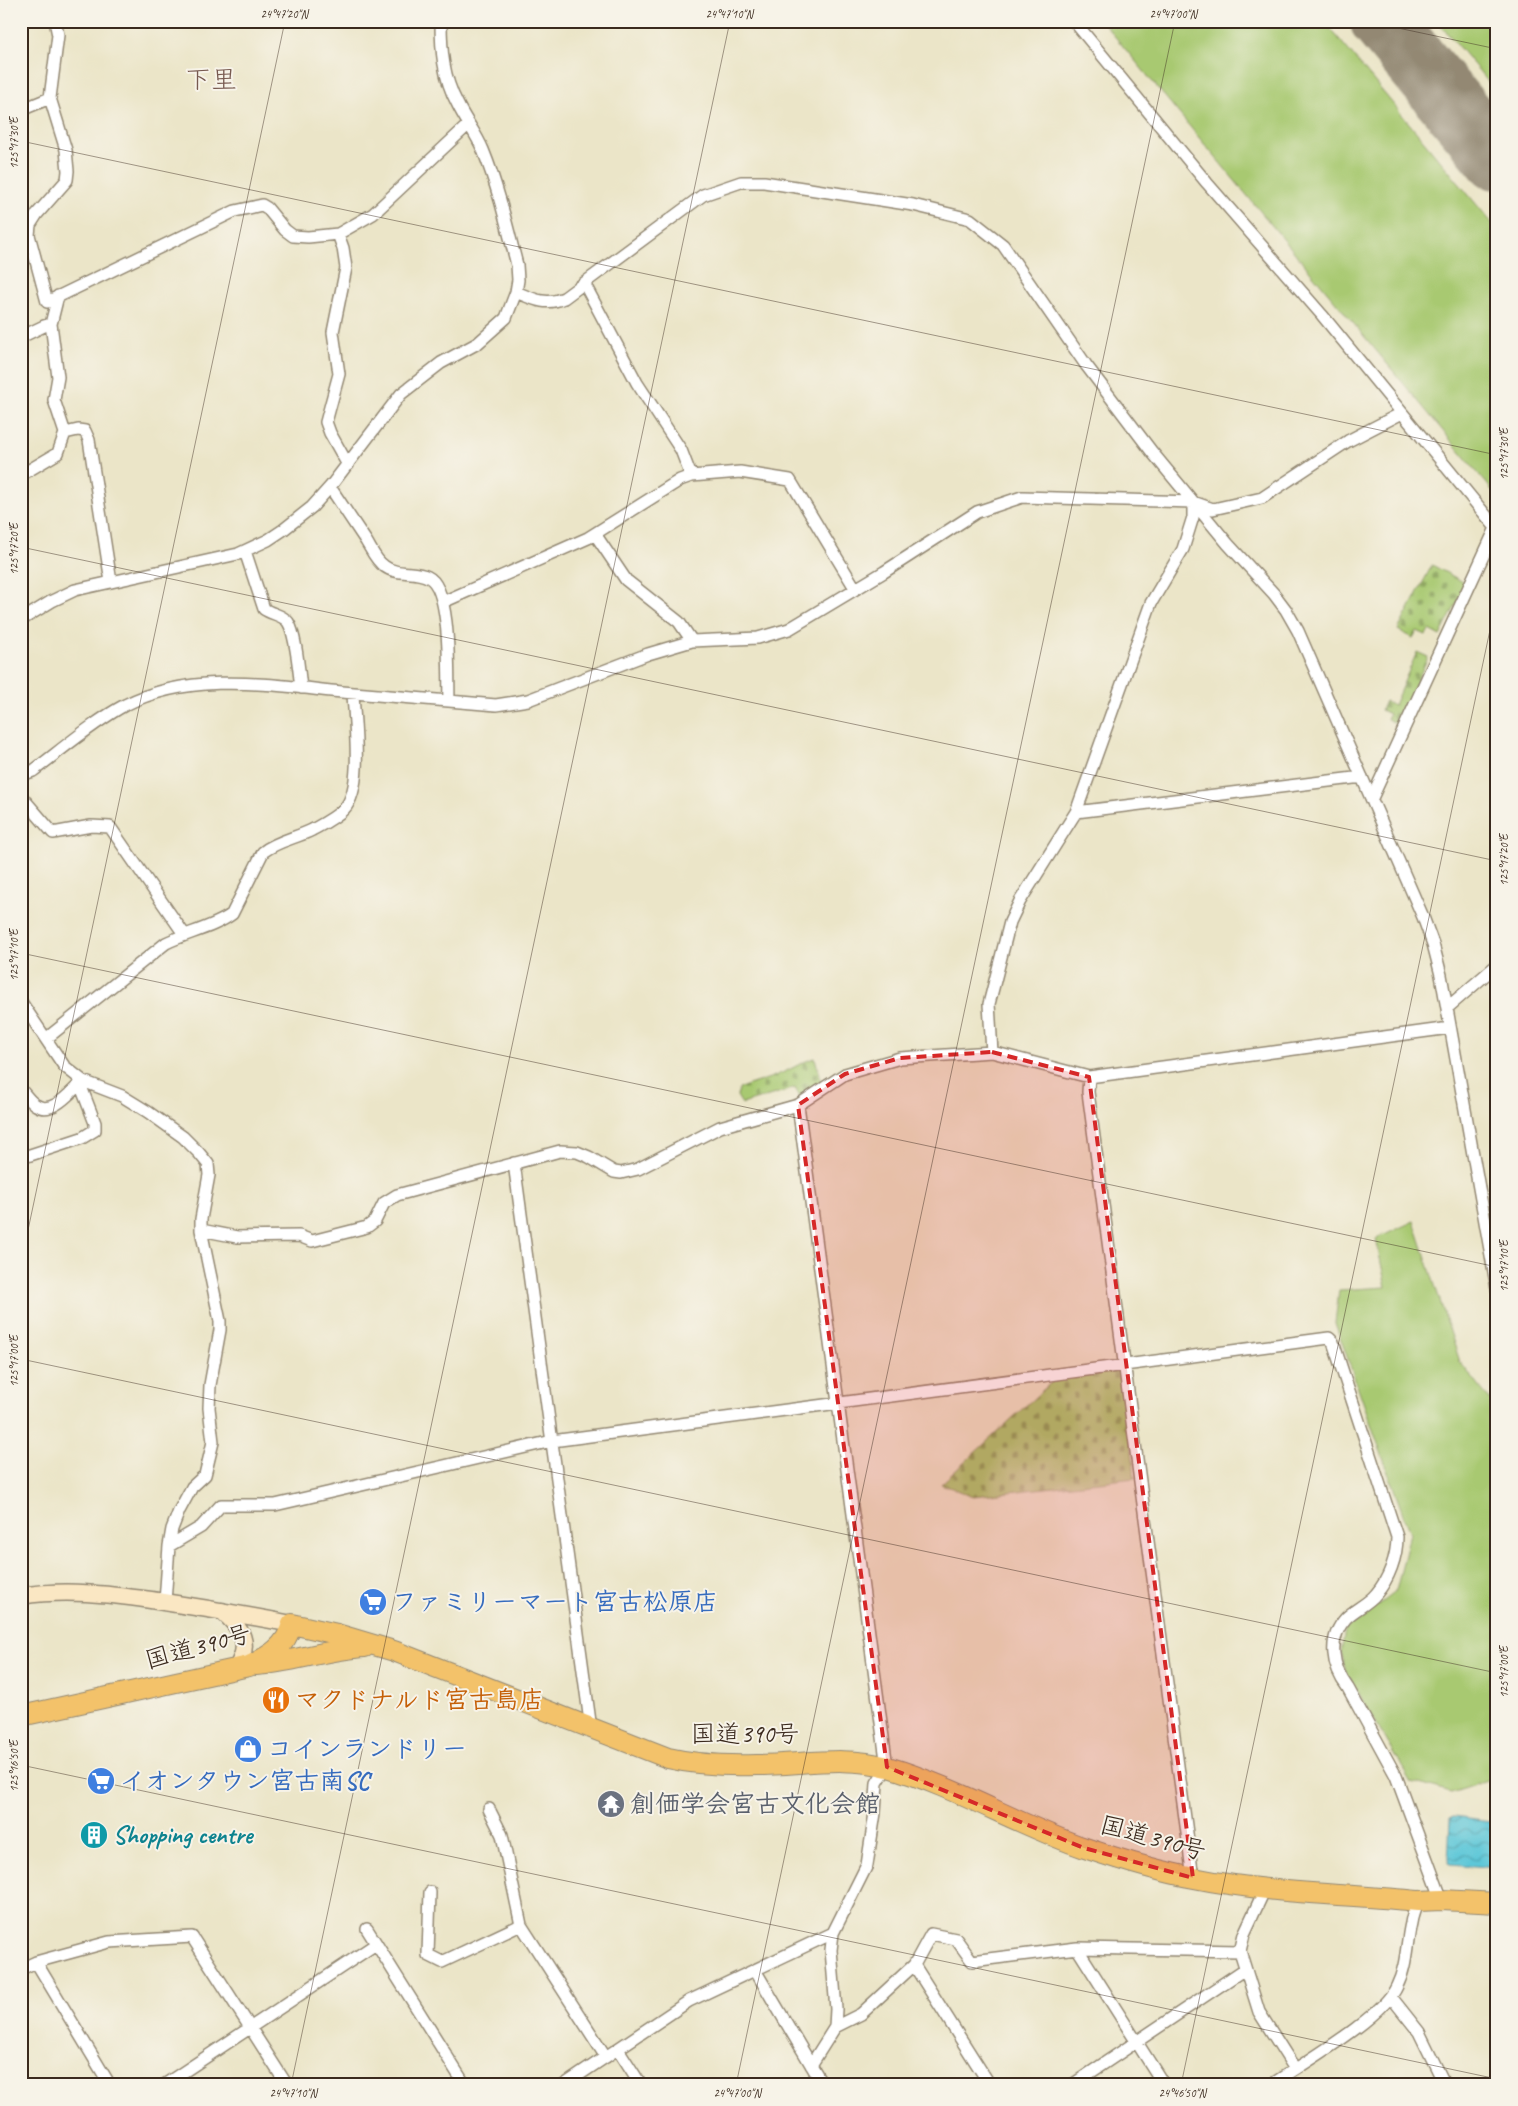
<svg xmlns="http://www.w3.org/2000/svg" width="1518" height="2106" viewBox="0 0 1518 2106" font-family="Caveat,'Klee One',sans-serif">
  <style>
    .green { fill: #a8c971; stroke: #727a48 }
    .cemetery { fill: url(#cemetery-stones); stroke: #727a48 }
    .water { fill: url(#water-waves); stroke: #4c787b }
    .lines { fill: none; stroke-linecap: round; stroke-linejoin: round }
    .taxiway { stroke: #938873; stroke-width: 25 }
    .runway { stroke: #938873; stroke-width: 64 }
    .street-casing { stroke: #938873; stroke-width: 14 }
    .secondary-casing { stroke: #938873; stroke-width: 19 }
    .highway-casing { stroke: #938873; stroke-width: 22 }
    .street { stroke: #fff; stroke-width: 11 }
    .secondary { stroke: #fae7c3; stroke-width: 16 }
    .highway { stroke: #f3c26a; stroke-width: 20 }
    .marked { fill: #d62828; fill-opacity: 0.2; stroke: #d62828; stroke-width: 4; stroke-dasharray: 10 6; stroke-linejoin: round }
    .ticks { fill: none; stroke: #3b2a1e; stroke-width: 1; stroke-opacity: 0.45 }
    .labels { text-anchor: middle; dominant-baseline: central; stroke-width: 4; stroke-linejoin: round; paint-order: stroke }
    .shop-label { font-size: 25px; font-weight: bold; fill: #366cbe; stroke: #f7f3e8; text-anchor: start }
    .street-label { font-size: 25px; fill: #3b2a1e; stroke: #f7f3e8 }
    .food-label { font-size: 25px; font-weight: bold; fill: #c56008; stroke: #f7f3e8; text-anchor: start }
    .worship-label { font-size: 25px; font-weight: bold; fill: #5b616d; stroke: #f7f3e8; text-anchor: start }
    .culture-label { font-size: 25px; font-weight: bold; fill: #0d838f; stroke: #f7f3e8; text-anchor: start }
    .neighbourhood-label { font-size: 26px; fill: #785a50; stroke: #f7f3e8 }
    .neatline { fill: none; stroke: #3b2a1e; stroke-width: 2 }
    .ticks-label { font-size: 12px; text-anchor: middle; fill: #3b2a1e }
  </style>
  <defs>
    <pattern id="cemetery-stones" width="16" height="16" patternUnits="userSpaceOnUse" patternTransform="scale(1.25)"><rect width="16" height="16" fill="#a8c971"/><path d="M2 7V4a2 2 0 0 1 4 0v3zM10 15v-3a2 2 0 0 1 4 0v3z" fill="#8aa35c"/></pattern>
    <pattern id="water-waves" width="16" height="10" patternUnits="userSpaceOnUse" patternTransform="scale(1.25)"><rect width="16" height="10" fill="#5dc7d8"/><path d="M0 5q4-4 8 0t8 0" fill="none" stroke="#4ea2af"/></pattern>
  </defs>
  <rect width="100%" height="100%" fill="#f7f3e8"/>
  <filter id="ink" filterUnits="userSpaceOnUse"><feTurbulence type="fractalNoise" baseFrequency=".02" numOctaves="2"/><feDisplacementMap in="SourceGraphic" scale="10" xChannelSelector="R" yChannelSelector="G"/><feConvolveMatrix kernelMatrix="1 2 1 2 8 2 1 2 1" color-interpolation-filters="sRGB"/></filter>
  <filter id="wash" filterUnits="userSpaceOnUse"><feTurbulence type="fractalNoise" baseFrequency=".0096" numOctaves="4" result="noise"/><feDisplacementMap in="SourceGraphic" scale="20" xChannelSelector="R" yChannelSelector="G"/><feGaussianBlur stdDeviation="1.12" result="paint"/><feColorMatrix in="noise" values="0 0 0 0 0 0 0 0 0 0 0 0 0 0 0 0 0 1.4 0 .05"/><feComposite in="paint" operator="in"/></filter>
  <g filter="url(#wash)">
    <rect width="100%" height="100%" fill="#ebe5c8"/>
    <path class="green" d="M 1102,21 L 1324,21 L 1497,229 L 1497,496 Z
      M 1437,21 L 1497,21 L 1497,85 L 1490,84 Z
      M 1414,1221 L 1460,1362 L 1497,1409 L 1497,1778 L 1451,1793 L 1411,1782 L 1348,1675 L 1341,1653 L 1345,1630 L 1396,1591 L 1410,1534 L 1335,1323 L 1339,1290 L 1386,1287 L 1376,1239 Z"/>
    <path class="cemetery" d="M 1432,565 L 1467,584 L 1440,636 L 1429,630 L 1426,635 L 1417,631 L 1413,638 L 1398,630 Z
      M 1417,652 L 1428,657 L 1398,724 L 1387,719 L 1389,714 L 1381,710 L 1385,701 L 1394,705 Z
      M 815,1058 L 822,1085 L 800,1097 L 795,1088 L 742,1104 L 737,1096 L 740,1088 C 754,1083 769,1079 782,1073 C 794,1068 803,1061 815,1058 Z
      M 1123,1367 L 1135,1478 L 973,1496 L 941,1484 L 1057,1377 Z"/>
    <path class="water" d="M 1454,1817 L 1497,1823 L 1497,1868 L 1450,1864 L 1448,1863 L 1450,1818 Z"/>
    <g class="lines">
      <path class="taxiway" d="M 1480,137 L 1497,123"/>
      <path class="runway" d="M 1382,21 L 1497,158"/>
    </g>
  </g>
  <g filter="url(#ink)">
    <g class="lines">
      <defs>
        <path id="street" d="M 55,21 L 58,35 L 50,98 L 66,150 L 68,171 L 67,180 L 37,214 L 30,225 L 29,235 L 47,302 L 235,211 L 262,205 L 267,208 L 285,230 L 293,236 L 308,237 L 338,234 L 373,214 L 469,124
          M 1074,21 L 1207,183 L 1322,315 L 1497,529
          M 21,110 L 50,98
          M 338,234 L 343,248 L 346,268 L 333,332 L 339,374 L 326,422 L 330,433 L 348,465
          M 584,283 L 637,383 L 681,450 L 691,476
          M 516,292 C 533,299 546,306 564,298 L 703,195 L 741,182 L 764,182 L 913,205 L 970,219 L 1003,245 L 1086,365 L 1152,452 L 1228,544 L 1274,594 L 1286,610 L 1298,631 L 1423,917 L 1433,944 L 1441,975 L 1497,1289
          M 58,296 L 51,324 L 58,377 L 54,400 L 65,433
          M 21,337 L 44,326 L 51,324
          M 21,475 L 58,453 L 65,433 L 78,430 L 85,431 L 89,440 L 111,582
          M 330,487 C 342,505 354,523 366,541 C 371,549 376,561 384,566 C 397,576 414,570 428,577 C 452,588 448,676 449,701
          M 595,534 L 626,580 L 679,622 L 692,641
          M 245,551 L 264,609 C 271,614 283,615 288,622 C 296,634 299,672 301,688
          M 443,602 L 588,538 L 680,480 L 691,476 L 740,472 L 790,480 L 855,588
          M 21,620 L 52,601 L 75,590 L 238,554 L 268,540 L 283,530 L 312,507 L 330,487 L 401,394 L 441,363 L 478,343 L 506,318 L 516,292 L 518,280 L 517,265 C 507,226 498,187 483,150 C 476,133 465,120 457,103 C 443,77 441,50 441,21
          M 21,775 L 33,771 C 61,750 95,721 125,705 C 193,671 270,685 342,692 C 393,696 445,701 496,705 L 528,700 L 648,654 L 692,641 L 758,638 L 789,629 L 884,572 L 977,512 L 1022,497 L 1193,502 L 1213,509 L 1262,498 L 1348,441 L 1402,413
          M 21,796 L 53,833 L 91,826 L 110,827 L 184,934
          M 1372,798 L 1496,528
          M 1076,812 L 1362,777
          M 21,1002 L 64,1066 L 83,1081 L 122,1096 L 148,1112 L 183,1137 L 199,1153 L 208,1164 L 209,1175 L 201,1219 L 201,1230 L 220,1321 L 220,1330 L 210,1385 L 209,1408 L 213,1442 L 205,1475 L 192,1487 L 179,1511 L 172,1529 L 169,1546 L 165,1602
          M 1447,1008 L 1497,965
          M 47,1038 L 166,943 C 186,933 215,927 232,914 L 263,852 C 277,841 296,838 312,830 C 323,824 335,818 344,809 C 364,788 354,721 353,693
          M 992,1052 L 989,1004 L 1010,922 L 1020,901 L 1076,812 L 1151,603 L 1183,549 L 1193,517 L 1193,502
          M 1089,1077 L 1088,1092 L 1193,1878
          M 21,1090 C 26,1095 30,1102 36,1105 C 53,1116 71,1091 83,1081
          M 798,1105 L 887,1767 L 877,1783 L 875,1813 L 867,1865 L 833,1933 L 831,1950 L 836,2009 L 835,2027 L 811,2065
          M 21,1158 L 82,1138 L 95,1130 L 95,1123 L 80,1084
          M 514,1163 L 591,1729
          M 201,1230 L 237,1237 L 299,1236 L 312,1241 L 367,1227 L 375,1221 L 384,1203 L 397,1195 L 560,1151 L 577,1152 L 589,1157 L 614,1172 L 621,1173 L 638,1169 L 720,1127 L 798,1105 L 845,1074 L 900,1058 L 992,1052 L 1089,1077 L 1450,1028
          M 169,1546 L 201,1527 L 221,1505 L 275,1505 L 552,1441 L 1329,1338 L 1333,1342 L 1397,1537 C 1397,1557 1389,1579 1376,1594 C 1368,1604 1355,1609 1346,1618 C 1327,1639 1332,1667 1348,1688 L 1396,1776 L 1442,1900
          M 489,1809 L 502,1835 L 521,1925
          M 1265,1889 L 1244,1934 L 1240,1951 L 1259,2012 L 1295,2069
          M 430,1892 L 428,1955 L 442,1962 L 521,1925 L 606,2057
          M 367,1929 L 465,2085
          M 1077,1948 L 1164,2085
          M 36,1962 L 110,2085
          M 914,1965 L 990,2085
          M 21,1969 L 36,1962 L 109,1942 L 192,1937 L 287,2085
          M 755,1970 L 823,2085
          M 1392,1998 L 1419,2032 L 1445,2085
          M 835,2027 L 861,2014 L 914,1965 L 931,1934 L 956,1939 L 972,1961 L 1077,1948 L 1240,1951
          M 618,2049 L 641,2085
          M 164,2085 L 376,1944
          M 564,2085 L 689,2001 L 833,1933
          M 1072,2085 L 1245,1969
          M 1271,2085 C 1302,2064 1384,2017 1397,1986 C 1407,1966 1406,1944 1411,1923 C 1412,1915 1415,1908 1418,1901"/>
        <path id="secondary" d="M 21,1596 C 65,1589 108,1594 151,1600 C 198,1607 245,1615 292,1624
          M 222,1611 C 242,1629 252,1643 236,1669"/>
        <path id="highway" d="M 256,1665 C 293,1662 328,1649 365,1647
          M 21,1716 L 249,1666 C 269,1656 286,1647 292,1624 L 337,1634 L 394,1651 L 668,1758 C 698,1765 727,1766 757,1765 C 802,1765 843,1755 888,1767 C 956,1787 1018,1825 1085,1848 C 1121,1860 1157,1871 1194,1878 C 1267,1893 1343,1894 1418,1901 L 1442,1900 L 1497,1903"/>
      </defs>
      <use href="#street" class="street-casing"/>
      <use href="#secondary" class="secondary-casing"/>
      <use href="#highway" class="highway-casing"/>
      <use href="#street" class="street"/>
      <use href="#secondary" class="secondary"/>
      <use href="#highway" class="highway"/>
    </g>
  </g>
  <path class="marked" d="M 992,1052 L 1089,1077 L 1193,1878 L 1084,1848 L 887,1767 L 798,1105 L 845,1074 L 900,1058 Z"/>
  <path class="ticks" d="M 1365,21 L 1497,49M 21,141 L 1497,455M 21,547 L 1497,861M 21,953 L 1497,1267M 21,1263 L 285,21M 21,1359 L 1497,1673M 21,1765 L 1497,2079M 291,2085 L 730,21M 736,2085 L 1175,21M 1181,2085 L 1497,597"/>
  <defs>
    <symbol id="supermarket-disc" viewBox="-11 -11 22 22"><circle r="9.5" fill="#3f7fe0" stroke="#f7f3e8"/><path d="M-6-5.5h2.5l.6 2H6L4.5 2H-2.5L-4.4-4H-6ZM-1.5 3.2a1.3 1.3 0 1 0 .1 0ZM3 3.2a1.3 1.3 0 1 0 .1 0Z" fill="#fff"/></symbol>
    <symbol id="restaurant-disc" viewBox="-11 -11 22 22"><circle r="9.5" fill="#e8710a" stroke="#f7f3e8"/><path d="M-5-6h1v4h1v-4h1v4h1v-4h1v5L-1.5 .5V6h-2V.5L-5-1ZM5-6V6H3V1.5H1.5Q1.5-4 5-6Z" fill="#fff"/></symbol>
    <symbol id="shop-disc" viewBox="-11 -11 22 22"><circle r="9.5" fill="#3f7fe0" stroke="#f7f3e8"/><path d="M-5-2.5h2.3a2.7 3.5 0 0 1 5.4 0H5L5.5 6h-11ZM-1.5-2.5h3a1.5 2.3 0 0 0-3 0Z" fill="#fff"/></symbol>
    <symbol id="temple-disc" viewBox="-11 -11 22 22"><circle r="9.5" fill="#6b7280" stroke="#f7f3e8"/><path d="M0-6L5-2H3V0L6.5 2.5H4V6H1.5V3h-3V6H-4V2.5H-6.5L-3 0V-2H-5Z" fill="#fff"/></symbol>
    <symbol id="building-disc" viewBox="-11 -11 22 22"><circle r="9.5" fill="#0f9aa8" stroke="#f7f3e8"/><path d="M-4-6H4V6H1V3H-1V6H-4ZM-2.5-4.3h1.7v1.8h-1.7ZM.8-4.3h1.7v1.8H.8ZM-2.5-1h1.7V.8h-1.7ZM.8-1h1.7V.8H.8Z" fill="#fff"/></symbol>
  </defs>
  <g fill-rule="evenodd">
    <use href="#supermarket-disc" x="357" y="1586" width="32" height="32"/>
    <use href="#restaurant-disc" x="260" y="1684" width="32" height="32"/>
    <use href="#shop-disc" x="232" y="1733" width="32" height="32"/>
    <use href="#supermarket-disc" x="85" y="1765" width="32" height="32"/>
    <use href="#temple-disc" x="595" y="1788" width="32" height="32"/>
    <use href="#building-disc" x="78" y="1819" width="32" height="32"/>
  </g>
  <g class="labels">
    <g class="shop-label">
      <text x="392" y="1602">ファミリーマート宮古松原店</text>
      <text x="267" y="1749">コインランドリー</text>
      <text x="120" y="1781">イオンタウン宮古南SC</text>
    </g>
    <g class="street-label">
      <text transform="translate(198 1647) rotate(-15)">国道390号</text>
      <text x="745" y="1734">国道390号</text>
      <text transform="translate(1153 1838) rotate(15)">国道390号</text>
    </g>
    <g class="food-label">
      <text x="295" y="1700">マクドナルド宮古島店</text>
    </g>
    <g class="worship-label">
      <text x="630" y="1804">創価学会宮古文化会館</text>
    </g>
    <g class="culture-label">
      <text x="113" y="1835">Shopping centre</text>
    </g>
    <g class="neighbourhood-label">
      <text x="211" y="79">下里</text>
    </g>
  </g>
  <rect width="1518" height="2106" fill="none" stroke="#f7f3e8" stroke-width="55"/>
  <rect x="28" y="28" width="1462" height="2050" class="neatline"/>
  <g class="ticks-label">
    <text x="284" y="18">24°47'20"N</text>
    <text x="729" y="18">24°47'10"N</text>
    <text x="1173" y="18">24°47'00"N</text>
    <text transform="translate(14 143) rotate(-90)" y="4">125°17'30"E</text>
    <text transform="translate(1504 454) rotate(-90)" y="4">125°17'30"E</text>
    <text transform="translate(14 549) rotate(-90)" y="4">125°17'20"E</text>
    <text transform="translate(1504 860) rotate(-90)" y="4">125°17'20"E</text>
    <text transform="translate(14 955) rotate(-90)" y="4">125°17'10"E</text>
    <text transform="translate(1504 1266) rotate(-90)" y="4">125°17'10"E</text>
    <text transform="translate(14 1361) rotate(-90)" y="4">125°17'00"E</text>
    <text transform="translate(1504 1672) rotate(-90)" y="4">125°17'00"E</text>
    <text transform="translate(14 1766) rotate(-90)" y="4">125°16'50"E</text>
    <text x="293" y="2097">24°47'10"N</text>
    <text x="737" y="2097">24°47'00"N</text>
    <text x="1182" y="2097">24°46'50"N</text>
  </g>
</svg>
